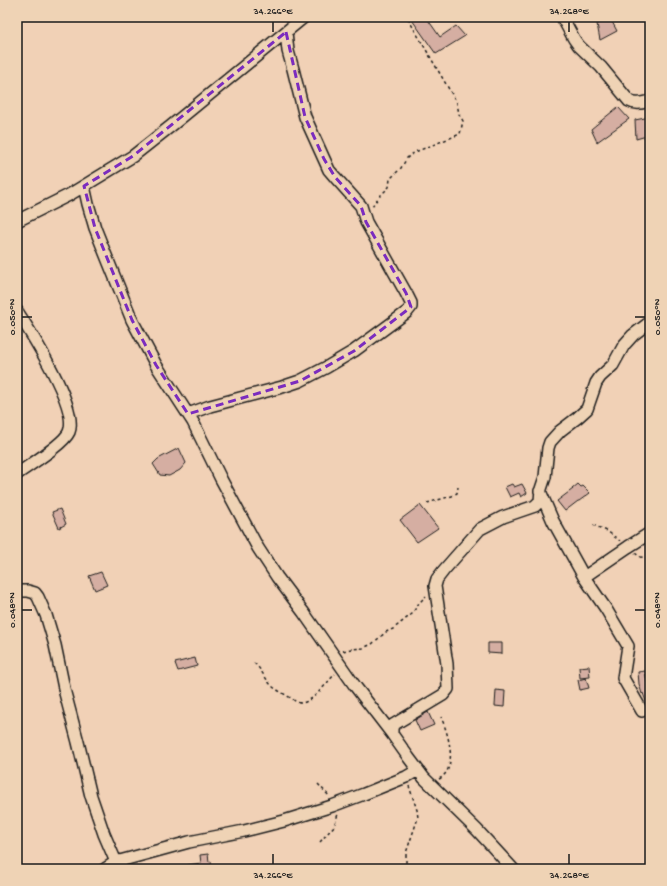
<svg xmlns="http://www.w3.org/2000/svg" width="667" height="886" viewBox="0 0 667 886" font-family="'Gochi Hand',sans-serif">
  <style>
    .building { fill: #d5aea2; stroke: #1c1c1c }
    .lines { fill: none; stroke-linecap: round; stroke-linejoin: round }
    .minor-casing { stroke: #1c1c1c; stroke-width: 14 }
    .path { stroke: #1c1c1c; stroke-width: 1.5; stroke-dasharray: 3 3; stroke-linecap: butt }
    .minor { stroke: #efd3b5; stroke-width: 11 }
    .marked { fill: none; stroke: #7b2cbf; stroke-width: 3; stroke-dasharray: 8 5; stroke-linejoin: round }
    .ticks { fill: none; stroke: #1c1c1c; stroke-width: 1.5 }
    .neatline { fill: none; stroke: #1c1c1c; stroke-width: 1.5 }
    .ticks-label { font-size: 10px; text-anchor: middle; fill: #1c1c1c }
  </style>
  <rect width="100%" height="100%" fill="#f1d1b6"/>
  <filter id="ink" filterUnits="userSpaceOnUse"><feTurbulence type="fractalNoise" baseFrequency=".025" numOctaves="2"/><feDisplacementMap in="SourceGraphic" scale="8" xChannelSelector="R" yChannelSelector="G"/><feConvolveMatrix kernelMatrix="1 2 1 2 8 2 1 2 1" color-interpolation-filters="sRGB"/></filter>
  <g filter="url(#ink)">
    <path class="building" d="M 410,17 L 426,17 L 440,37 L 456,26 L 465,36 L 436,54 Z
      M 610,18 L 617,31 L 600,40 L 597,24 Z
      M 618,107 L 629,119 L 597,142 L 591,129 Z
      M 650,117 L 650,135 L 636,139 L 635,120 Z
      M 179,448 L 186,463 L 180,470 L 169,476 L 160,475 L 153,464 L 158,459 Z
      M 512,484 L 514,487 L 522,484 L 527,493 L 521,497 L 519,493 L 510,497 L 505,487 Z
      M 578,484 L 581,487 L 583,486 L 590,493 L 579,501 L 578,501 L 565,511 L 557,501 L 573,489 L 572,489 Z
      M 420,505 L 438,528 L 417,542 L 400,520 Z
      M 60,509 L 66,524 L 59,528 L 52,512 Z
      M 101,572 L 107,585 L 95,590 L 89,576 Z
      M 488,643 L 502,643 L 502,654 L 488,653 Z
      M 195,658 L 197,666 L 178,671 L 175,663 Z
      M 589,666 L 590,677 L 580,678 L 579,667 Z
      M 645,671 L 647,682 L 650,681 L 650,710 L 649,710 L 643,693 L 642,694 L 639,684 L 638,672 Z
      M 586,678 L 589,688 L 580,690 L 578,680 Z
      M 496,690 L 505,691 L 504,707 L 495,706 Z
      M 428,712 L 434,725 L 420,731 L 415,720 Z
      M 208,854 L 209,862 L 211,861 L 212,869 L 189,869 L 188,865 L 201,863 L 200,855 Z"/>
    <g class="lines">
      <defs>
        <path id="minor" d="M 562,17 L 574,39 L 579,46 L 601,67 L 629,101 C 636,105 642,103 650,101
          M 84,186 L 88,204 L 95,228 L 109,263 L 132,320 L 156,365 L 193,422 L 221,479 L 258,548 L 277,577 L 304,613 L 355,686 L 392,734 L 409,758 L 424,778 L 477,830 L 513,869
          M 17,221 L 69,195 L 133,156 L 171,126 L 304,17
          M 17,311 C 31,333 79,408 69,432 C 64,444 28,466 17,474
          M 188,414 L 210,406 L 282,387 L 300,381 L 327,367 L 354,351 L 407,312 L 411,307 L 411,303 L 406,293 L 366,222 L 361,206 L 335,177 L 329,170 L 324,159 L 305,117 L 293,69 L 288,51 L 286,32
          M 540,491 L 553,521 L 584,577 L 606,609 L 628,646 L 623,678 L 642,711
          M 584,577 L 628,547 L 650,533
          M 17,591 L 28,591 L 35,593 L 38,597 L 46,615 L 55,645 L 65,693 L 78,742 L 91,796 L 104,834 L 116,862
          M 392,734 L 392,727 L 393,725 L 443,695 L 448,689 L 447,664 L 435,586 L 437,579 L 444,570 L 480,529 L 503,517 L 535,506 L 540,501 L 541,489 L 545,477 L 548,448 L 550,442 L 560,431 L 577,418 L 587,409 L 596,383 L 600,377 L 613,365 L 624,345 L 633,335 L 650,322
          M 105,869 L 116,862 L 189,842 L 244,831 L 284,821 L 332,806 L 364,794 L 406,777 L 418,770"/>
      </defs>
      <use href="#minor" class="minor-casing"/>
      <path class="path" d="M 372,206 L 379,197 L 389,187 L 390,179 L 401,168 L 407,158 L 415,152 L 460,134 L 463,121 L 459,114 L 457,103 L 407,17
        M 427,503 L 452,496 L 457,493 L 458,487
        M 593,525 L 607,531 L 620,541
        M 635,553 L 640,557 L 650,558
        M 343,651 L 351,649 L 363,648 L 372,644 L 386,632 L 393,629 L 412,614 L 419,603 L 426,596
        M 254,663 C 261,669 265,678 271,685 C 276,690 283,693 289,697 C 292,698 294,701 297,702 C 309,708 327,682 335,674
        M 439,779 C 459,768 448,733 441,717
        M 318,784 L 330,797
        M 320,842 L 334,826 L 338,814
        M 17,864 L 26,869
        M 406,869 L 406,853 L 418,818 L 417,810 L 409,786"/>
      <use href="#minor" class="minor"/>
    </g>
  </g>
  <path class="marked" d="M 286,32 L 305,117 L 324,159 L 335,177 L 361,206 L 366,222 L 406,293 L 411,307 L 354,351 L 300,381 L 188,414 L 156,365 L 132,320 L 95,228 L 84,186 L 133,156 Z"/>
  <path class="ticks" d="M 273,22 L 273,32M 569,22 L 569,32M 22,317 L 32,317M 635,317 L 645,317M 22,610 L 32,610M 635,610 L 645,610M 273,854 L 273,864M 569,854 L 569,864"/>
  <rect width="667" height="886" fill="none" stroke="#efd3b5" stroke-width="44"/>
  <rect x="22" y="22" width="623" height="842" class="neatline"/>
  <g class="ticks-label">
    <text x="273" y="14">34.266°E</text>
    <text x="569" y="14">34.268°E</text>
    <text transform="translate(11 317) rotate(-90)" y="4">0.050°N</text>
    <text transform="translate(656 317) rotate(-90)" y="4">0.050°N</text>
    <text transform="translate(11 610) rotate(-90)" y="4">0.048°N</text>
    <text transform="translate(656 610) rotate(-90)" y="4">0.048°N</text>
    <text x="273" y="878">34.266°E</text>
    <text x="569" y="878">34.268°E</text>
  </g>
</svg>
